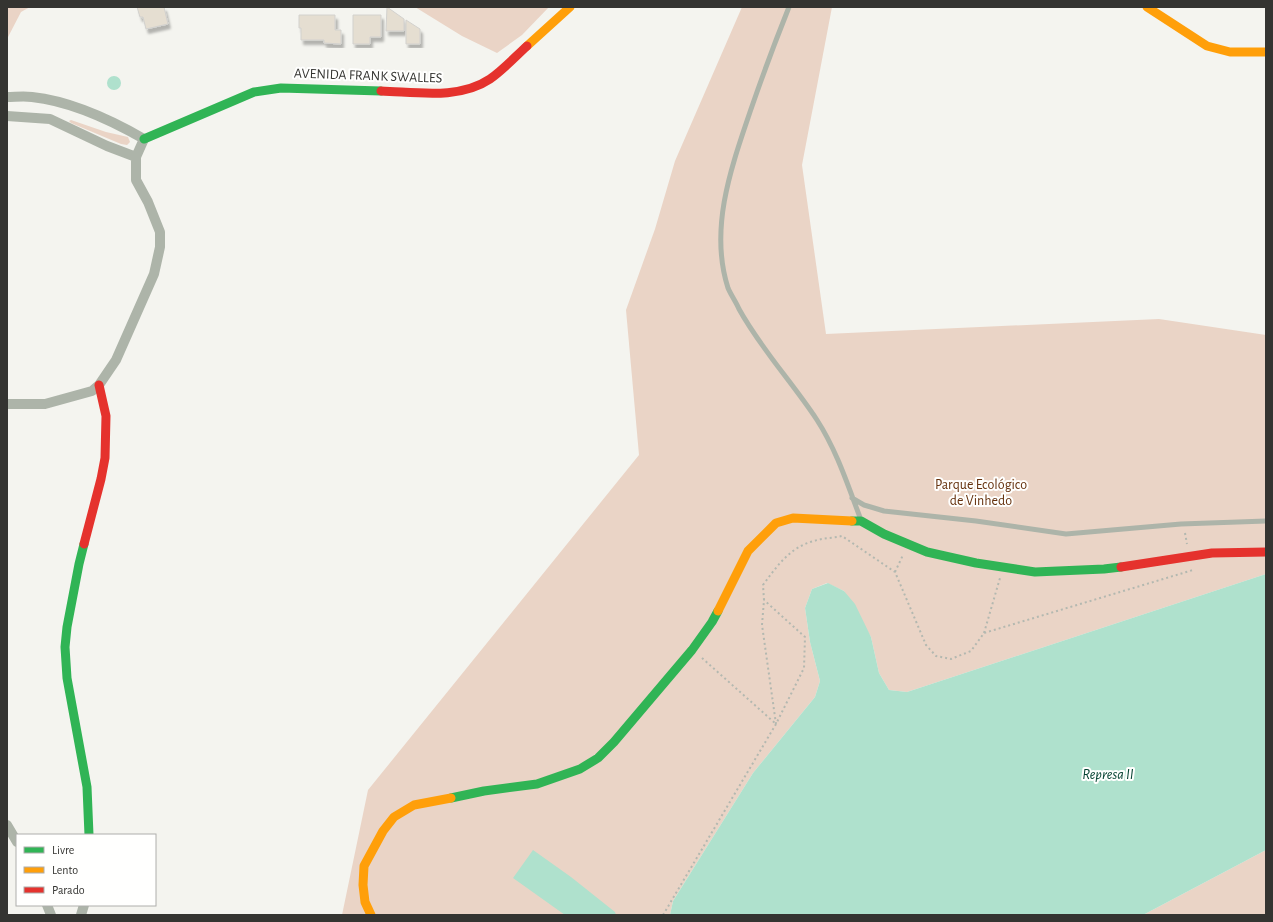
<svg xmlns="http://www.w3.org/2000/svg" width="1273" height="922" viewBox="0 0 1273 922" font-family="'Alegreya Sans',sans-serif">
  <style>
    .green { fill: #ead4c6 }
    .water { fill: #afe1cd }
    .building { fill: #e5ded1; stroke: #d2d1ce; filter: url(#shadow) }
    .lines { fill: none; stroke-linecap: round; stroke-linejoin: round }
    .path { stroke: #b3b8b0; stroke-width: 2; stroke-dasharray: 2 3; stroke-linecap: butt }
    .lane { stroke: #adb4a9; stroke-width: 5 }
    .street { stroke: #adb4a9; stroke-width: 10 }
    .fast { stroke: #30b455; stroke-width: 9 }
    .slow { stroke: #ff9f0a; stroke-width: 9 }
    .jam { stroke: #e5322d; stroke-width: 9 }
    .labels { text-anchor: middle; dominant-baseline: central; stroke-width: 4; stroke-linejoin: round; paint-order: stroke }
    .street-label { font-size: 14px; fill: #343431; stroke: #fffffe }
    .park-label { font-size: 14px; fill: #65310d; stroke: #fffffe }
    .water-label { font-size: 15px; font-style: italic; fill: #003f2e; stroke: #fffffe }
  </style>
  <defs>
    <filter id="shadow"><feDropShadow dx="2.5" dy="4.5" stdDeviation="1" flood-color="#0004"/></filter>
  </defs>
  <rect width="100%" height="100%" fill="#f4f4ef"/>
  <path class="green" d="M 7,7 L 30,7 L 21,12 L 7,39 Z
    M 415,7 L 549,7 L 522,35 L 497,53 L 462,36 Z
    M 742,7 L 832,7 L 802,165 L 826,334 L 1159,319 L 1266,335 L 1266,574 L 907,692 L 889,690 L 879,673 L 871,637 L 844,591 L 827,583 L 812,589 L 805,608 L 810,642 L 820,681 L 815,697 L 753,773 L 673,901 L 670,915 L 342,915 L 368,790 L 639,455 L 626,310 L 655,229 L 675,161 Z
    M 71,120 L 106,132 L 128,137 L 130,142 L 127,145 L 121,144 L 71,123 L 69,121 Z
    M 1266,850 L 1266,915 L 1143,915 Z"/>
  <path class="water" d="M107 83a7 7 0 1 1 14 0a7 7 0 1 1-14 0Z
    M 1266,574 L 1266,850 L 1143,915 L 670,915 L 673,901 L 753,773 L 815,697 L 820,681 L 810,642 L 805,608 L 812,589 L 828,583 L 844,591 L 855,604 L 871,637 L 879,673 L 889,690 L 907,692 Z
    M 533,850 L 571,877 L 615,912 L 616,915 L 565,915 L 513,878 Z"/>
  <path class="building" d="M 137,7 L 164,7 L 168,24 L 146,29 L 143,17 L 140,17 Z
    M 387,7 L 404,19 L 404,31 L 386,31 Z
    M 299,15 L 335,15 L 335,30 L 341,30 L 341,44 L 324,43 L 324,40 L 301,40 L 301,28 L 299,28 Z
    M 353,15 L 381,15 L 381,37 L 370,37 L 370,44 L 353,44 Z
    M 406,20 L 420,29 L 420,44 L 406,44 Z"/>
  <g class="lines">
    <path class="path" d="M 1185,533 L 1187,544
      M 895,572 L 903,555
      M 984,633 L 1000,578
      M 702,658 L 776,724
      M 776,724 L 762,625 L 764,600 L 763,585 C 777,566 790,547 814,541 C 823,538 833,538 842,536 L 895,572 L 926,645 L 936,656 L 951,659 L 971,651 L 984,633 L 1193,570
      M 663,915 L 776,724 L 804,668 L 805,637 L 764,600"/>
    <path class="lane" d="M 789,7 C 775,42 762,77 750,112 C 731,168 709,229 728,288 C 731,295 736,302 739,309 C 761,349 792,382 817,420 C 837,451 848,486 861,520
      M 852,498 L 864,505 L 884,511 L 976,521 L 1066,534 L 1181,524 L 1266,521"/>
    <path class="street" d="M 7,97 C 15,97 24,96 32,97 C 70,101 111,120 144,139 L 136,157 L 136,180 L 148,202 L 160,232 L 160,247 L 154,274 L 116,360 L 99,385 L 92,391 L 45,404 L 7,404
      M 7,116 L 50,119 L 107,146 L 136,157
      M 7,825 L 17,842
      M 47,905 L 51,915
      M 81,915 L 84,905"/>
    <path class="fast" d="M 144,139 L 254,92 L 281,88 L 381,91
      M 852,521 L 861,521 L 884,534 L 927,552 L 976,563 L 1035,572 L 1104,569 L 1121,567
      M 84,544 L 79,564 L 67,627 L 65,647 L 67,678 L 87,787 L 89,835
      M 451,798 L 484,791 L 537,784 L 580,769 L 598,758 L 614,742 L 692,650 L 712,622 L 718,611"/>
    <path class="slow" d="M 1147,7 L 1207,46 L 1230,52 L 1266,52
      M 527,46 L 570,7
      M 718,611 L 748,551 L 776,523 L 793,518 L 852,521
      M 371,915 L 365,902 L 363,885 L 364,866 L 383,831 L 394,817 L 414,805 L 451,798"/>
    <path class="jam" d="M 381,91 C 416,92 459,100 490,79 C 503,70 515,57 527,46
      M 84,544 L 101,479 L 105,458 L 106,416 L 99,385
      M 1121,567 L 1212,553 L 1266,552"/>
  </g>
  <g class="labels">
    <g class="street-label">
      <text transform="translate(368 76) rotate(2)">AVENIDA FRANK SWALLES</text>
    </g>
    <g class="park-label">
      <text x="981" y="485">Parque Ecológico<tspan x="981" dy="16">de Vinhedo</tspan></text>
    </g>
    <g class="water-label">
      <text x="1108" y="774">Represa II</text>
    </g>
  </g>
  <rect width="1273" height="922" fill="none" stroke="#343431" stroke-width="16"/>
  <rect x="16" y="834" width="140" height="72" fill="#fffffe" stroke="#aeaeac"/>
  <rect x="24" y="847" width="20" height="6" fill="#30b455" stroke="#aeaeac"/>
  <text x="52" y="854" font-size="12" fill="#343431">Livre</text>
  <rect x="24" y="867" width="20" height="6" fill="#ff9f0a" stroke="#aeaeac"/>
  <text x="52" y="874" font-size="12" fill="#343431">Lento</text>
  <rect x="24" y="887" width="20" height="6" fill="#e5322d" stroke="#aeaeac"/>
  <text x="52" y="894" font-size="12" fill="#343431">Parado</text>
</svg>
